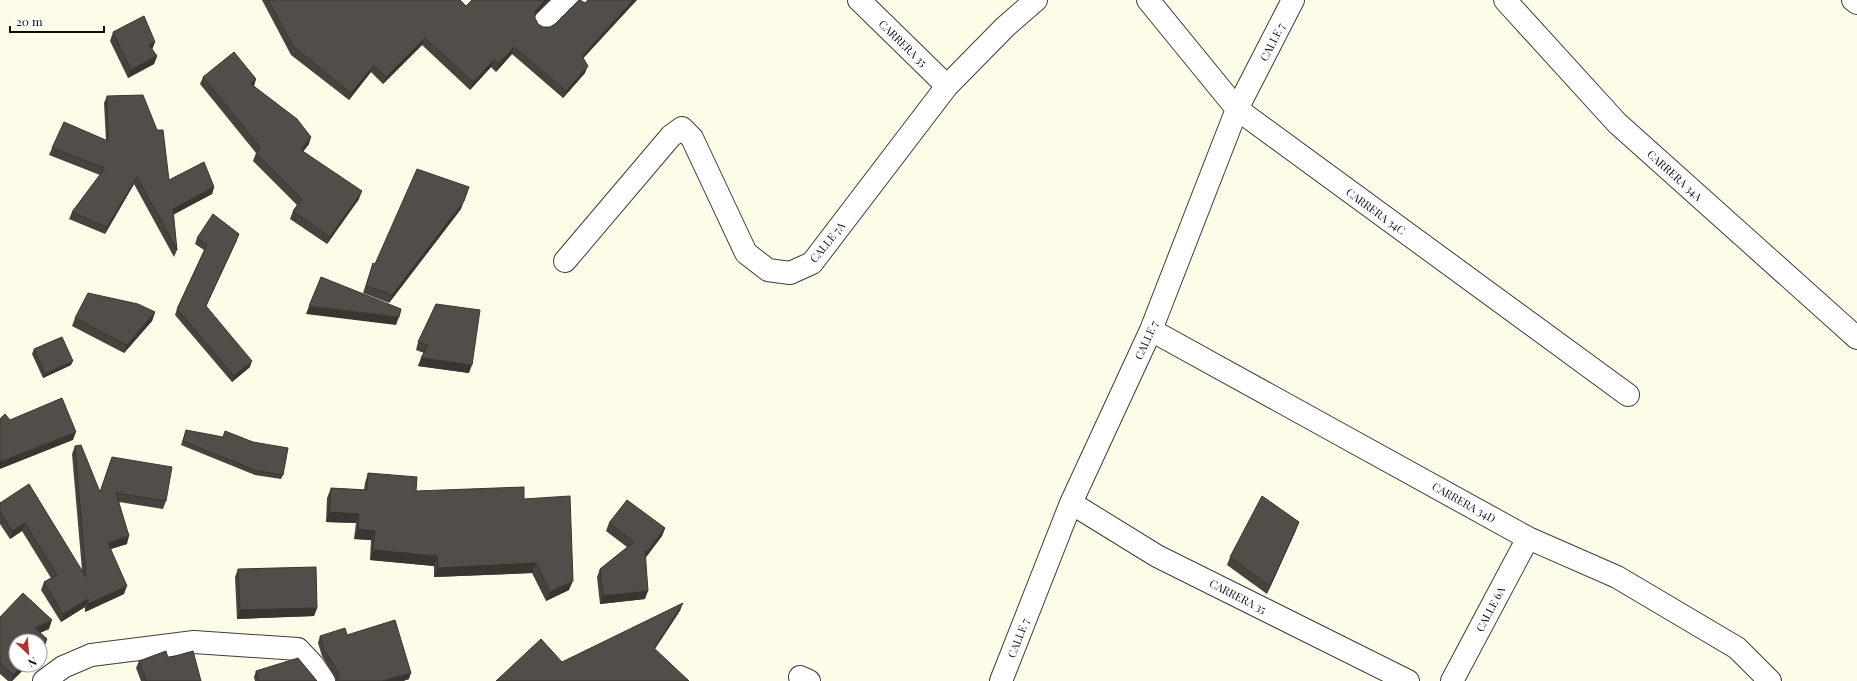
<svg xmlns="http://www.w3.org/2000/svg" width="1857" height="681" viewBox="0 0 1857 681" font-family="'Playfair Display',serif">
  <style>
    .lines { fill: none; stroke-linecap: round; stroke-linejoin: round }
    .minor-casing { stroke: #3d3d3d; stroke-width: 24 }
    .minor { stroke: #fff; stroke-width: 22 }
    .wall { fill: #47423e }
    .shaded-wall { fill: #393632 }
    .building { fill: #524d48; stroke: #393632 }
    .labels { text-anchor: middle; dominant-baseline: central; stroke-width: 4; stroke-linejoin: round; paint-order: stroke }
    .street-label { font-size: 11px; fill: #0a0a0a; stroke: #fff }
  </style>
  <rect width="100%" height="100%" fill="#fdfce9"/>
  <g class="lines">
    <defs>
      <path id="minor" d="M 859,0 L 947,86
        M 1148,0 L 1237,109 L 1628,395
        M 1505,0 L 1617,123 L 1857,338
        M 1853,0 L 1857,3
        M 544,22 L 567,0
        M 565,261 L 671,136 L 682,128 L 692,138 L 746,253 L 768,270 L 790,273 L 812,263 L 947,86 L 1005,27 L 1036,0
        M 1151,330 L 1528,538 L 1617,577 L 1737,648 L 1770,681
        M 1071,503 L 1157,556 L 1408,681
        M 800,677 L 809,681
        M 44,681 L 63,667 L 91,655 L 194,642 L 298,649 L 313,665 L 324,681
        M 1001,681 L 1071,503 L 1151,330 L 1237,109 L 1293,0
        M 1452,681 L 1528,538"/>
    </defs>
    <use href="#minor" class="minor-casing"/>
    <use href="#minor" class="minor"/>
  </g>
  <path class="wall" d="M 262,0 L 460,0 L 466,6 L 550,0 L 535,16 L 535,18 L 538,24 L 583,59 L 585,73 L 563,98 L 512,54 L 496,72 L 491,67 L 470,90 L 422,45 L 383,84 L 371,72 L 349,100 L 291,55 Z
    M 113,32 L 155,42 L 152,49 L 157,56 L 154,64 L 128,78 L 110,41 Z
    M 203,77 L 256,79 L 254,86 L 309,144 L 303,151 L 359,199 L 327,244 L 290,219 L 293,211 L 297,205 L 253,161 L 256,153 L 200,84 Z
    M 107,96 L 169,180 L 214,187 L 212,194 L 173,215 L 177,250 L 174,257 L 134,184 L 105,234 L 69,219 L 72,212 L 100,175 L 49,155 L 52,148 L 106,140 L 104,103 Z
    M 461,209 L 389,303 L 363,293 L 373,263 L 375,264 Z
    M 197,238 L 237,240 L 206,306 L 250,367 L 232,382 L 175,315 L 177,309 L 204,250 L 195,244 Z
    M 436,304 L 469,373 L 418,366 L 424,353 L 416,350 L 418,342 Z
    M 155,312 L 152,321 L 124,353 L 72,326 L 75,318 Z
    M 34,349 L 71,365 L 43,378 L 32,354 Z
    M 186,430 L 283,475 L 281,479 L 255,475 L 181,445 Z
    M 75,446 L 100,492 L 112,457 L 166,501 L 163,509 L 119,502 L 127,544 L 110,549 L 124,594 L 85,612 L 85,607 L 61,622 L 41,590 L 44,582 L 51,578 L 22,531 L 10,539 L 0,524 L 0,503 L 82,570 L 72,454 Z
    M 368,473 L 416,491 L 524,499 L 569,590 L 546,601 L 532,573 L 434,577 L 434,566 L 370,560 L 371,540 L 354,539 L 356,523 L 326,522 L 327,498 L 331,488 L 364,490 L 365,483 Z
    M 609,523 L 665,528 L 662,536 L 645,558 L 645,599 L 600,604 L 597,577 L 600,569 L 627,547 L 606,531 Z
    M 1296,530 L 1267,594 L 1227,565 L 1230,557 Z
    M 238,569 L 317,608 L 314,616 L 237,619 L 235,577 Z
    M 0,617 L 49,629 L 40,633 L 47,639 L 44,648 L 40,652 L 40,641 L 28,665 L 12,681 L 8,681 L 0,674 Z
    M 347,635 L 409,679 L 403,681 L 336,681 L 336,680 L 322,656 L 318,643 L 320,636 Z
    M 168,658 L 201,681 L 141,681 L 136,668 L 139,661 Z
    M 256,671 L 317,681 L 255,681 L 254,677 Z"/>
  <path class="shaded-wall" d="M 545,0 L 550,0 L 532,18 L 535,11 Z
    M 633,0 L 637,0 L 579,63 L 582,56 Z
    M 425,38 L 422,45 L 383,84 L 386,77 Z
    M 155,42 L 152,50 L 149,45 Z
    M 514,47 L 512,54 L 496,72 L 499,64 Z
    M 157,56 L 154,64 L 128,78 L 131,70 Z
    M 494,60 L 491,67 L 470,90 L 473,82 Z
    M 374,65 L 371,72 L 349,100 L 351,93 Z
    M 588,66 L 585,73 L 563,98 L 566,91 Z
    M 256,79 L 253,87 L 251,84 Z
    M 311,137 L 309,144 L 299,157 L 301,150 Z
    M 137,177 L 134,184 L 105,234 L 107,227 Z
    M 214,187 L 212,194 L 170,216 L 173,209 Z
    M 362,191 L 359,199 L 327,244 L 330,237 Z
    M 464,201 L 461,209 L 389,303 L 392,295 Z
    M 239,234 L 237,240 L 203,312 L 206,306 Z
    M 309,306 L 399,317 L 396,325 L 306,314 Z
    M 155,312 L 152,321 L 124,353 L 127,345 Z
    M 421,358 L 472,365 L 469,373 L 418,366 Z
    M 73,361 L 71,365 L 43,378 L 45,374 Z
    M 252,361 L 250,367 L 232,382 L 234,376 Z
    M 76,432 L 73,440 L 0,469 L 0,462 Z
    M 329,512 L 359,514 L 356,523 L 326,522 Z
    M 1299,522 L 1296,530 L 1267,594 L 1270,586 Z
    M 25,523 L 22,531 L 10,539 L 12,531 Z
    M 665,528 L 662,536 L 644,560 L 647,552 Z
    M 358,529 L 375,531 L 371,540 L 354,539 Z
    M 129,536 L 127,544 L 105,551 L 108,543 Z
    M 373,550 L 437,556 L 434,566 L 370,560 Z
    M 536,563 L 532,573 L 434,577 L 438,568 Z
    M 573,581 L 569,590 L 546,601 L 550,592 Z
    M 127,586 L 124,594 L 85,612 L 88,604 Z
    M 648,591 L 645,599 L 600,604 L 603,596 Z
    M 88,599 L 85,607 L 61,622 L 63,614 Z
    M 683,603 L 680,611 L 651,655 L 654,648 Z
    M 317,608 L 314,616 L 237,619 L 240,610 Z
    M 52,620 L 49,629 L 32,636 L 35,628 Z
    M 47,639 L 44,648 L 40,652 L 40,647 Z
    M 23,665 L 28,665 L 12,681 L 11,681 L 13,675 Z
    M 411,673 L 409,679 L 403,681 L 383,681 Z"/>
  <path class="building" d="M 268,0 L 460,0 L 466,6 L 472,0 L 545,0 L 535,11 L 535,18 L 538,24 L 543,27 L 550,27 L 555,24 L 579,0 L 580,0 L 585,3 L 588,0 L 633,0 L 582,56 L 588,66 L 566,91 L 514,47 L 499,64 L 494,60 L 473,82 L 425,38 L 386,77 L 374,65 L 351,93 L 294,47 Z
    M 144,16 L 155,42 L 149,45 L 157,56 L 131,70 L 113,32 Z
    M 234,52 L 256,79 L 251,84 L 297,119 L 311,137 L 301,150 L 362,191 L 330,237 L 293,211 L 302,199 L 256,153 L 260,147 L 203,77 Z
    M 143,95 L 157,130 L 163,130 L 169,180 L 204,162 L 214,187 L 173,209 L 177,250 L 137,177 L 107,227 L 72,212 L 105,168 L 52,148 L 64,122 L 108,141 L 107,96 Z
    M 417,169 L 469,187 L 464,201 L 392,295 L 366,286 L 373,263 L 375,264 Z
    M 213,214 L 239,234 L 206,306 L 252,361 L 234,376 L 177,309 L 207,245 L 197,238 Z
    M 321,277 L 401,309 L 399,317 L 309,306 Z
    M 88,293 L 138,304 L 155,312 L 127,345 L 75,318 Z
    M 436,304 L 480,310 L 472,365 L 421,358 L 428,345 L 418,342 Z
    M 62,337 L 73,361 L 45,374 L 34,349 Z
    M 62,398 L 76,432 L 0,462 L 0,419 L 5,414 L 10,420 Z
    M 186,430 L 223,437 L 225,431 L 253,442 L 288,448 L 283,475 L 257,471 L 183,441 Z
    M 81,445 L 100,492 L 112,457 L 172,467 L 166,501 L 116,493 L 129,536 L 108,543 L 127,586 L 88,604 L 88,599 L 63,614 L 44,582 L 57,575 L 25,523 L 12,531 L 0,511 L 0,503 L 29,484 L 86,577 L 75,446 Z
    M 368,473 L 417,477 L 416,491 L 524,487 L 524,499 L 570,496 L 573,581 L 550,592 L 536,563 L 438,568 L 437,556 L 373,550 L 375,531 L 358,529 L 359,514 L 329,512 L 331,488 L 367,490 Z
    M 1262,496 L 1299,522 L 1270,586 L 1230,557 Z
    M 627,500 L 665,528 L 647,552 L 645,550 L 648,591 L 603,596 L 600,569 L 634,542 L 609,523 Z
    M 316,567 L 317,608 L 240,610 L 238,569 Z
    M 23,593 L 52,620 L 35,628 L 47,639 L 40,647 L 40,641 L 16,641 L 16,665 L 23,665 L 13,675 L 0,663 L 0,617 Z
    M 683,603 L 654,648 L 689,681 L 496,681 L 541,639 L 562,662 Z
    M 395,620 L 411,673 L 383,681 L 337,681 L 339,673 L 324,650 L 320,636 L 345,628 L 347,635 Z
    M 166,651 L 168,658 L 193,651 L 201,681 L 146,681 L 139,661 Z
    M 298,658 L 317,681 L 259,681 L 256,671 Z"/>
  <g class="labels">
    <g class="street-label">
      <text transform="translate(1272 42) rotate(-63)">CALLE 7</text>
      <text transform="translate(903 43) rotate(44)">CARRERA 35</text>
      <text transform="translate(1675 175) rotate(42)">CARRERA 34A</text>
      <text transform="translate(1376 211) rotate(36)">CARRERA 34C</text>
      <text transform="translate(827 242) rotate(-51)">CALLE 7A</text>
      <text transform="translate(1146 340) rotate(-66)">CALLE 7</text>
      <text transform="translate(1464 502) rotate(29)">CARRERA 34D</text>
      <text transform="translate(1238 596) rotate(27)">CARRERA 35</text>
      <text transform="translate(1490 609) rotate(-62)">CALLE 6A</text>
      <text transform="translate(1018 638) rotate(-69)">CALLE 7</text>
    </g>
  </g>
  <g transform="translate(28 653) rotate(154)"><circle r="19" fill="#ffffff" stroke="#9d9d9d"/>
  <path d="M0-3L7 15L0 10L-7 15Z" fill="#ae362e"/>
  <text y="-6" font-size="11" font-weight="bold" text-anchor="middle" fill="#0a0a0a">N</text>
  </g>
  <path d="M10 26v6h94v-6" fill="none" stroke="#0a0a0a" stroke-width="2"/>
  <text x="16" y="26" font-size="12" fill="#0a0a0a" stroke="#ffffff" stroke-width="3" paint-order="stroke">20 m</text>
</svg>
